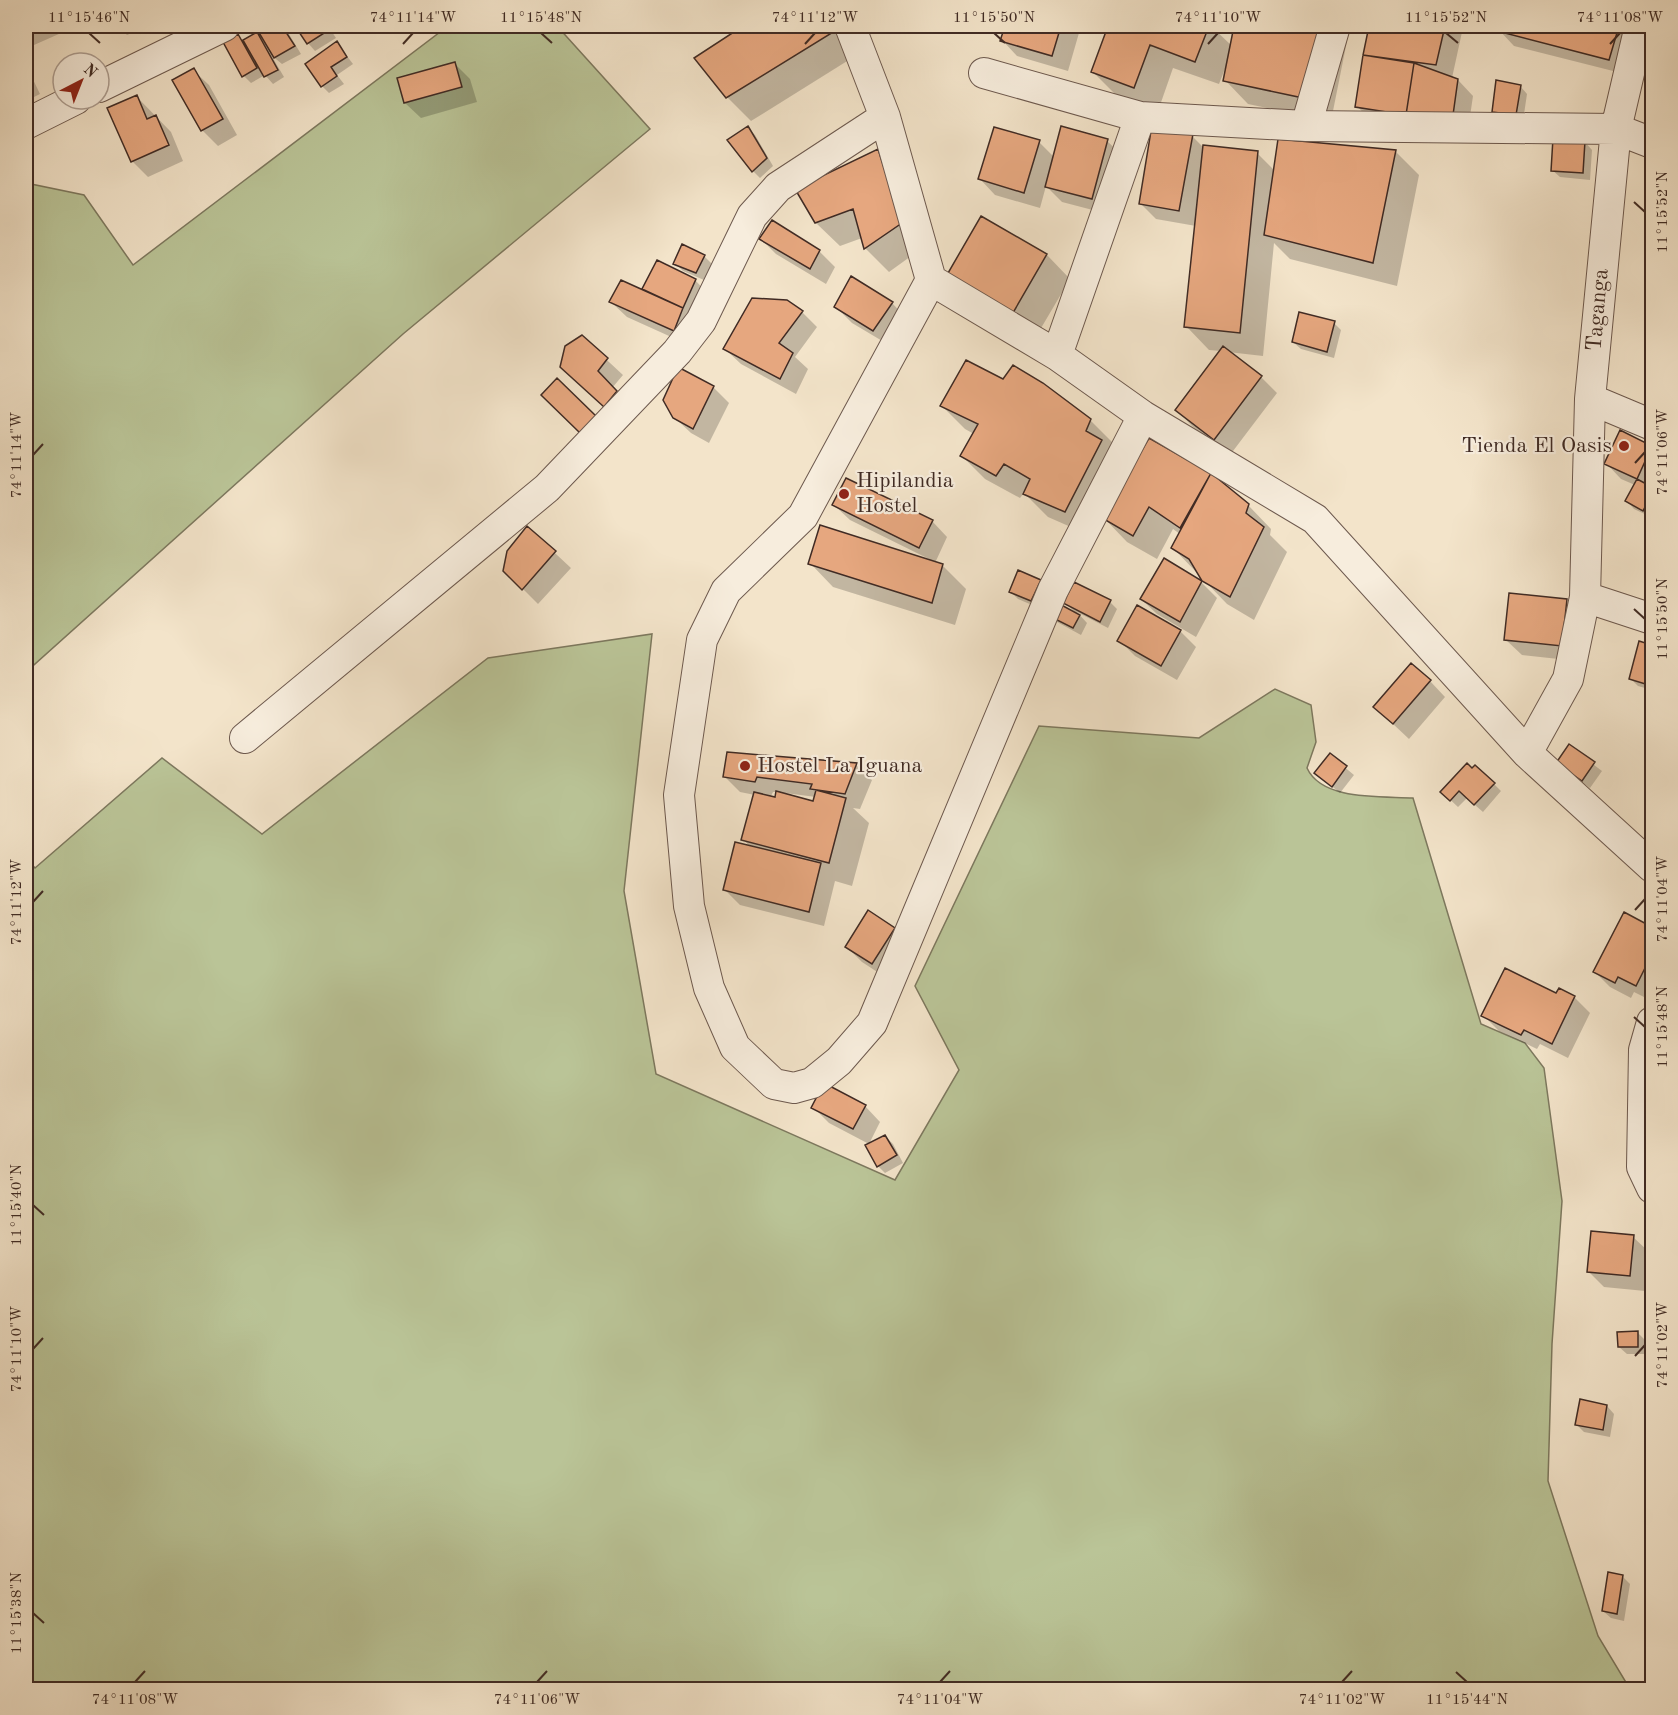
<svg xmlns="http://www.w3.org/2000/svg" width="1678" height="1715" viewBox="0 0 1678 1715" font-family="'Old Standard TT',serif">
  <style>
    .green { fill: #bac497; stroke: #7d785e; stroke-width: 1.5 }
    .shadow { fill: #0003; fill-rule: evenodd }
    .building { fill: #e6a77f; stroke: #402b24; stroke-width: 1.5 }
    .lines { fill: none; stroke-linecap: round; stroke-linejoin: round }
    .minor-casing { stroke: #6d594e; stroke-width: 32 }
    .minor { stroke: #f7eddd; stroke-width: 30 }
    .ticks { fill: none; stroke: #402b24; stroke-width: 2 }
    .poi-dot { fill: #8f2418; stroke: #f7eddd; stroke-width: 2 }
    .labels { text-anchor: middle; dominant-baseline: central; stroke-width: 4.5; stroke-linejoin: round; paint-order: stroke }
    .street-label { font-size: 22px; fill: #402b24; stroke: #f7eddd }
    .poi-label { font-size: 22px; fill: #402b24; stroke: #f7eddd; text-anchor: start }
    .neatline { fill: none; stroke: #402b24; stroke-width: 2 }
    .ticks-label { font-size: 15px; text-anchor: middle; fill: #402b24 }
  </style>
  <rect width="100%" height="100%" fill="#f3e4ca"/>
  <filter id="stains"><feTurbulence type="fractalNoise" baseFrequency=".00333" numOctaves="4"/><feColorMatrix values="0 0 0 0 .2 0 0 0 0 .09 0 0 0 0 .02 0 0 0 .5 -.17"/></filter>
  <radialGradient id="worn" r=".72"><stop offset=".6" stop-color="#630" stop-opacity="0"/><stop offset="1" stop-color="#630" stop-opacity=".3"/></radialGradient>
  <path class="green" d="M 448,26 L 557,26 L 650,129 L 403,334 L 26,672 L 26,183 L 84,195 L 133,265 Z
    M 652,634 L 624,891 L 656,1074 L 895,1180 L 959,1070 L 915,986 L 1039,726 L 1199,738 L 1275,689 L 1311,705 L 1316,742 L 1307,768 C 1322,801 1381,796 1413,798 L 1481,1024 L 1525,1043 L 1544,1068 L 1562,1201 L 1552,1344 L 1548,1481 L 1598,1636 L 1630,1689 L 26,1689 L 26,858 L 35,868 L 162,758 L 262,834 L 488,658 Z"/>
  <path class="shadow" d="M 26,26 L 77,26 L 34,45 L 26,37 Z
    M 118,26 L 146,26 L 146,27 L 127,35 Z
    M 169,26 L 218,26 L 187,46 Z
    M 259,26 L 284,26 L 301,54 L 282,64 L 271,55 L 284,77 L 273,84 L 265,75 L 251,83 L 244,76 L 238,36 L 244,42 L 257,34 L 265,43 L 257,27 Z
    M 297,26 L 328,26 L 336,38 L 315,51 L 308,43 Z
    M 747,26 L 856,26 L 868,48 L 751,121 L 727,97 L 696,58 Z
    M 1006,26 L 1081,26 L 1068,71 L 1017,56 L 1002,40 Z
    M 1110,26 L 1211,26 L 1232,46 L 1236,26 L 1350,26 L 1331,121 L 1248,104 L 1225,80 L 1228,67 L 1226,66 L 1219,84 L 1173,68 L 1158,111 L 1116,95 L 1093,72 Z
    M 1371,26 L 1456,26 L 1462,32 L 1452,78 L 1458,80 L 1473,96 L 1468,130 L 1372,122 L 1357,106 Z
    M 1499,26 L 1637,26 L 1625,74 L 1514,46 L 1499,30 Z
    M 337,43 L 353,64 L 337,75 L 344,84 L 329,93 L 322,86 Z
    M 454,63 L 470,79 L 477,102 L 421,118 L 405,103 L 399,79 Z
    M 26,65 L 40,94 L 26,101 Z
    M 193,70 L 209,85 L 237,135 L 218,146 L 202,130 Z
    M 1520,86 L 1527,94 L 1523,121 L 1501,119 L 1493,112 Z
    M 137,97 L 171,132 L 183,161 L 148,177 L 132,161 Z
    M 748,128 L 755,135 L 773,166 L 760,178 L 753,171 Z
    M 1192,136 L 1203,147 L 1257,153 L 1275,171 L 1395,151 L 1419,175 L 1397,286 L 1290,259 L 1274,243 L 1263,356 L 1228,352 L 1261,377 L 1277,393 L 1230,455 L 1192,426 L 1177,410 L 1221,351 L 1209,350 L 1186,326 L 1196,226 L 1156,219 L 1140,203 Z
    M 1107,141 L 1123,156 L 1108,214 L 1062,202 L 1046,186 L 1040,208 L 995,195 L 980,179 L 1039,142 L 1054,157 Z
    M 1585,142 L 1592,150 L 1590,180 L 1560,177 L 1552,170 Z
    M 877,151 L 901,174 L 925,246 L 889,272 L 865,248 L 862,238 L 840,246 L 816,223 L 797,190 Z
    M 981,218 L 1047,255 L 1070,279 L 1034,340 L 970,303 Z
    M 761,239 L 819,251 L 835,267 L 826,284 L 776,254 Z
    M 704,256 L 712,264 L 704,280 L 683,271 L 675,263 Z
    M 657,262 L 695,280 L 710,296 L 689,345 L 627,317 L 611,302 L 643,291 Z
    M 892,303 L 907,319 L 889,345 L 852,323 L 836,307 Z
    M 802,312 L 817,327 L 795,357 L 808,369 L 796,394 L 741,364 L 725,349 Z
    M 1334,323 L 1341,330 L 1334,358 L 1301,349 L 1293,342 Z
    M 582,337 L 623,375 L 612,388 L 632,408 L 621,421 L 578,382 Z
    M 713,387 L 729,403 L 709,443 L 691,433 L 674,417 Z
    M 942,406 L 1090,420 L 1114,444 L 1089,535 L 1048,517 L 1024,493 L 1020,498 L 985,479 L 962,456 L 974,434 L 965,429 Z
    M 1621,432 L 1652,448 L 1652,514 L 1651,517 L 1634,509 L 1627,501 L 1635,485 L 1621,479 L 1606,463 Z
    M 1210,474 L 1248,505 L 1271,529 L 1270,535 L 1287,552 L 1254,620 L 1227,604 L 1173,548 L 1180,534 L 1173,529 L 1157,559 L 1127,542 L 1104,518 Z
    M 834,505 L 932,521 L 947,537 L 935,563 L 942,565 L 966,589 L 955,625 L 833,587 L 810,563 L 928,561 L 929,559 L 850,520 Z
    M 528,528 L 571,568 L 538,604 L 505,571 Z
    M 1040,581 L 1047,588 L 1039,608 L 1018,599 L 1011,592 Z
    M 1201,582 L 1217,598 L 1196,637 L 1157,614 L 1141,599 Z
    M 1566,601 L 1582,616 L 1577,661 L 1522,655 L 1506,640 Z
    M 1110,602 L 1117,609 L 1108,628 L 1077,612 L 1087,623 L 1081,635 L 1057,622 L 1049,614 L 1076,613 L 1065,603 Z
    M 1176,627 L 1196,647 L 1177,680 L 1135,656 L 1119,640 Z
    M 1640,643 L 1652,647 L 1652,690 L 1638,686 L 1631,679 Z
    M 1430,681 L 1445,697 L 1409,739 L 1375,707 Z
    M 1569,746 L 1602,771 L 1590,788 L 1565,770 Z
    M 1330,755 L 1354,775 L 1340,793 L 1316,773 Z
    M 856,765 L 872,780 L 860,809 L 853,808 L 869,823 L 852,886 L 835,881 L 824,926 L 740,905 L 725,890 L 751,848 L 743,839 L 755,795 L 740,792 L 724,776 ZM 773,792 L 777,792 L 776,799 L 770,798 ZM 785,793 L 816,797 L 814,803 L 784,795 Z
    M 1494,784 L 1501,791 L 1483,812 L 1467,798 L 1458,807 L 1442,792 Z
    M 1625,914 L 1652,929 L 1652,1001 L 1634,992 L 1631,998 L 1610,987 L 1594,971 Z
    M 894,929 L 910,944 L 888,979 L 862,962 L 847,947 Z
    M 1557,995 L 1574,997 L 1590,1013 L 1568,1058 L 1540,1044 L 1537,1049 L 1499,1031 L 1483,1015 Z
    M 865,1106 L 880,1122 L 869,1144 L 829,1123 L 813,1107 Z
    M 885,1136 L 893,1144 L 903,1163 L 885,1173 L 878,1166 Z
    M 1633,1237 L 1649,1252 L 1645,1291 L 1604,1287 L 1588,1271 Z
    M 1638,1333 L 1645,1340 L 1645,1354 L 1627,1354 L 1619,1347 Z
    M 1607,1406 L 1614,1414 L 1610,1437 L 1584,1432 L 1577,1425 Z
    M 1622,1576 L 1630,1584 L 1624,1621 L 1611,1618 L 1603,1611 Z"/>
  <path class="building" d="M 255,26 L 282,26 L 295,46 L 274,58 Z
    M 295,26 L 327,26 L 329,30 L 307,44 Z
    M 743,26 L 843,26 L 726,98 L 694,58 Z
    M 1005,26 L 1061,26 L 1052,56 L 1000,41 Z
    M 1108,26 L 1209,26 L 1195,62 L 1150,45 L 1134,88 L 1091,72 Z
    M 1234,26 L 1323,26 L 1308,99 L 1223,81 Z
    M 1369,26 L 1445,26 L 1436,65 L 1363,55 Z
    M 1498,26 L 1619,26 L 1609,60 L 1497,31 Z
    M 257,32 L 278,70 L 264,77 L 243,40 Z
    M 238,34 L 257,68 L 242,77 L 223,42 Z
    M 337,41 L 347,57 L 331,67 L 337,76 L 321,87 L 305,64 Z
    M 1363,55 L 1414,63 L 1406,115 L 1355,107 Z
    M 455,62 L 462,87 L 404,103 L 397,78 Z
    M 1414,63 L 1458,79 L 1453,115 L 1406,115 Z
    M 194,68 L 223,119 L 201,131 L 172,80 Z
    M 1496,80 L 1521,85 L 1516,115 L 1492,112 Z
    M 137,95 L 147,119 L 156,115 L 169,145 L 131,162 L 107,108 Z
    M 748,126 L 767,158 L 752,172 L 727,140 Z
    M 1061,126 L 1108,139 L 1092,199 L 1045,187 Z
    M 994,127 L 1040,140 L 1024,193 L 978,179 Z
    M 1151,131 L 1193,134 L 1179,211 L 1139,204 Z
    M 1553,138 L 1585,141 L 1583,173 L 1551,171 Z
    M 1278,139 L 1396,150 L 1373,263 L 1264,235 Z
    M 1203,145 L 1258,151 L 1240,333 L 1184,327 Z
    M 878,149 L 902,223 L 864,249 L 853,209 L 815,223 L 795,189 Z
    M 981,216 L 1047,254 L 1010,318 L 944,280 Z
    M 772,220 L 820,250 L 810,269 L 759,239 Z
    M 682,244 L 705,255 L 696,273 L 673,264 Z
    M 657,260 L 696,279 L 683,308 L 642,289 Z
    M 851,276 L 893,302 L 873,331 L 834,307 Z
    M 621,280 L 683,308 L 674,331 L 609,302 Z
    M 752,298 L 787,300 L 803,311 L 779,343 L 793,353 L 780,379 L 723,349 Z
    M 1299,312 L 1335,321 L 1327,352 L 1292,342 Z
    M 582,335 L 608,358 L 598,371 L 617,391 L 604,407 L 560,367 L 565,346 Z
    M 1223,346 L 1262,376 L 1214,440 L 1175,410 Z
    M 966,360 L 1003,379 L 1013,365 L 1043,383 L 1091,419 L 1086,431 L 1102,440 L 1065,512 L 1023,494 L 1030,479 L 1004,464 L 996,476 L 960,456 L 978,424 L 940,406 Z
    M 678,367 L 714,386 L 693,429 L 673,418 L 663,400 Z
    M 557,378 L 596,416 L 580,433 L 541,395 Z
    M 1620,430 L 1652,446 L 1637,479 L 1604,464 Z
    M 1149,438 L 1211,473 L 1180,528 L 1149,507 L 1133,536 L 1102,518 Z
    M 1211,473 L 1249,504 L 1246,513 L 1264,527 L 1230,597 L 1202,581 L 1189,559 L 1171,548 Z
    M 846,478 L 933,520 L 919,548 L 832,505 Z
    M 1637,479 L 1652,487 L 1652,493 L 1643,511 L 1625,501 Z
    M 820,525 L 943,564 L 932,603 L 808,564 Z
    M 527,526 L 556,551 L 522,590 L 503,571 L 507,551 Z
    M 1164,558 L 1202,581 L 1180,622 L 1140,599 Z
    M 1018,570 L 1041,580 L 1031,601 L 1009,592 Z
    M 1074,582 L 1111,600 L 1100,622 L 1063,603 Z
    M 1509,593 L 1567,599 L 1562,646 L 1504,640 Z
    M 1054,601 L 1080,615 L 1073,628 L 1047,615 Z
    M 1137,605 L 1181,630 L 1161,666 L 1117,641 Z
    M 1639,641 L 1652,645 L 1652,686 L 1629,679 Z
    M 1411,663 L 1431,680 L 1393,724 L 1373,707 Z
    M 1569,744 L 1595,762 L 1582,781 L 1556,763 Z
    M 727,752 L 857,763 L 845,794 L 810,789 L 812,784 L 757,777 L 755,782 L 723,777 Z
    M 1330,753 L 1347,766 L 1332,787 L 1314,773 Z
    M 1467,763 L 1472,768 L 1475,765 L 1495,783 L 1474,805 L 1459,791 L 1450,801 L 1440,792 Z
    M 816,790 L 846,798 L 829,863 L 741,840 L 754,792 L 775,797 L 776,791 L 813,801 Z
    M 735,842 L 821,863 L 809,912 L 723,890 Z
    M 868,910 L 895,928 L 872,964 L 845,947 Z
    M 1624,912 L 1652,927 L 1652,954 L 1636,986 L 1618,977 L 1615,983 L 1593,972 Z
    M 1505,968 L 1556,993 L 1559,988 L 1575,996 L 1552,1044 L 1524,1030 L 1521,1035 L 1481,1016 Z
    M 824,1083 L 866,1105 L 853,1129 L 811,1108 Z
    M 885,1135 L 897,1155 L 877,1167 L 865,1145 Z
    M 1591,1231 L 1634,1235 L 1630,1276 L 1587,1272 Z
    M 1638,1331 L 1638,1347 L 1618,1347 L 1617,1332 Z
    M 1580,1399 L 1607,1405 L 1603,1430 L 1575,1425 Z
    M 1608,1572 L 1623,1575 L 1617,1614 L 1602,1611 Z"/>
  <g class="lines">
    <defs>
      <path id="minor" d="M 850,26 L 885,117 L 931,280 L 1057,355 L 1143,416 L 1315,519 L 1527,753 L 1652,867
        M 984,73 L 1140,117 L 1306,126 L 1616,129 L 1652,143
        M 99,87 L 224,26
        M 26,124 L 76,99
        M 1306,126 L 1335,26
        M 931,280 L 803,516 L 726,591 L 702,640 L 679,795 L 689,906 L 709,988 L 735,1047 L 774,1084 L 794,1088 L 812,1083 L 839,1061 L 872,1023 L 1053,590 L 1143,416
        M 1057,355 L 1140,117
        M 1590,399 L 1652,425
        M 1585,597 L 1652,619
        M 245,738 L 547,488 L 677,352 L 701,321 L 752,216 L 778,187 L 885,117
        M 1527,753 L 1568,679 L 1585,597 L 1590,399 L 1616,129 L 1640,26
        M 1652,1022 L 1644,1050 L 1642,1167 L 1652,1188"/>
    </defs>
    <use href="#minor" class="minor-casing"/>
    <use href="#minor" class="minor"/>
  </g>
  <path class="ticks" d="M 89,33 L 100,43M 541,33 L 552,43M 994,33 L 1005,43M 1446,33 L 1458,43M 403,44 L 413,33M 805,44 L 815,33M 1208,44 L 1218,33M 1610,44 L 1620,33M 1634,202 L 1645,212M 33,455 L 43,444M 1635,463 L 1645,452M 1634,609 L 1645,619M 33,902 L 43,891M 1635,910 L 1645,899M 1634,1017 L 1645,1027M 33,1205 L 44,1215M 33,1349 L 43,1338M 1635,1356 L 1645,1345M 33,1613 L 44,1623M 1456,1672 L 1467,1682M 135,1682 L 145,1671M 537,1682 L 547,1671M 940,1682 L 950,1671M 1342,1682 L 1352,1671"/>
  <g class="poi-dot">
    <circle cx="1624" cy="446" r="6"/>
    <circle cx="844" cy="494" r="6"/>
    <circle cx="745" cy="766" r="6"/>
  </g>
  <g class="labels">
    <g class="street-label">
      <text transform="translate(1598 310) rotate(-85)">Taganga</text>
    </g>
    <g class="poi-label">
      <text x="1612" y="446" text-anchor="end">Tienda El Oasis</text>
      <text x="856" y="481">Hipilandia<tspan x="856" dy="25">Hostel</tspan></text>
      <text x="757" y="766">Hostel La Iguana</text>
    </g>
  </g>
  <rect width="1678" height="1715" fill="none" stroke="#f3e4ca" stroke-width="66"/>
  <g transform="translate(81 81) rotate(42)"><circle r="28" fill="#f7eddd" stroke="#ae9f93" stroke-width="1.5"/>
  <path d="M0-4.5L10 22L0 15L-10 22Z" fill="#8f2418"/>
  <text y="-9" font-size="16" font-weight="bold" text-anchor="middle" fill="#402b24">N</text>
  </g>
  <rect x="33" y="33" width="1612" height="1649" class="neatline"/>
  <g class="ticks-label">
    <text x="89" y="22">11°15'46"N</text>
    <text x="413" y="22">74°11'14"W</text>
    <text x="541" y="22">11°15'48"N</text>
    <text x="815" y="22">74°11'12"W</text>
    <text x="994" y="22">11°15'50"N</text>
    <text x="1218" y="22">74°11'10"W</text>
    <text x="1446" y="22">11°15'52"N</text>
    <text x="1620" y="22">74°11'08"W</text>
    <text transform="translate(1662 212) rotate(-90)" y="5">11°15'52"N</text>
    <text transform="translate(1662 452) rotate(-90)" y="5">74°11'06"W</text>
    <text transform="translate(16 455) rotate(-90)" y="5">74°11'14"W</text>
    <text transform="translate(1662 619) rotate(-90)" y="5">11°15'50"N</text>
    <text transform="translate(1662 899) rotate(-90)" y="5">74°11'04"W</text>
    <text transform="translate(16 902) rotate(-90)" y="5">74°11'12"W</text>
    <text transform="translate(1662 1027) rotate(-90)" y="5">11°15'48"N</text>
    <text transform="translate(16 1205) rotate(-90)" y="5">11°15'40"N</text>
    <text transform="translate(1662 1345) rotate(-90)" y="5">74°11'02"W</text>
    <text transform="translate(16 1349) rotate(-90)" y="5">74°11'10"W</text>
    <text transform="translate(16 1613) rotate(-90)" y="5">11°15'38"N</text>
    <text x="135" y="1704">74°11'08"W</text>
    <text x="537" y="1704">74°11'06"W</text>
    <text x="940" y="1704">74°11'04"W</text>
    <text x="1342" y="1704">74°11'02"W</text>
    <text x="1467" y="1704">11°15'44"N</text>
  </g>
  <rect width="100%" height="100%" filter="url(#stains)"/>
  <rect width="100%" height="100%" fill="url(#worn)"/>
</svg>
